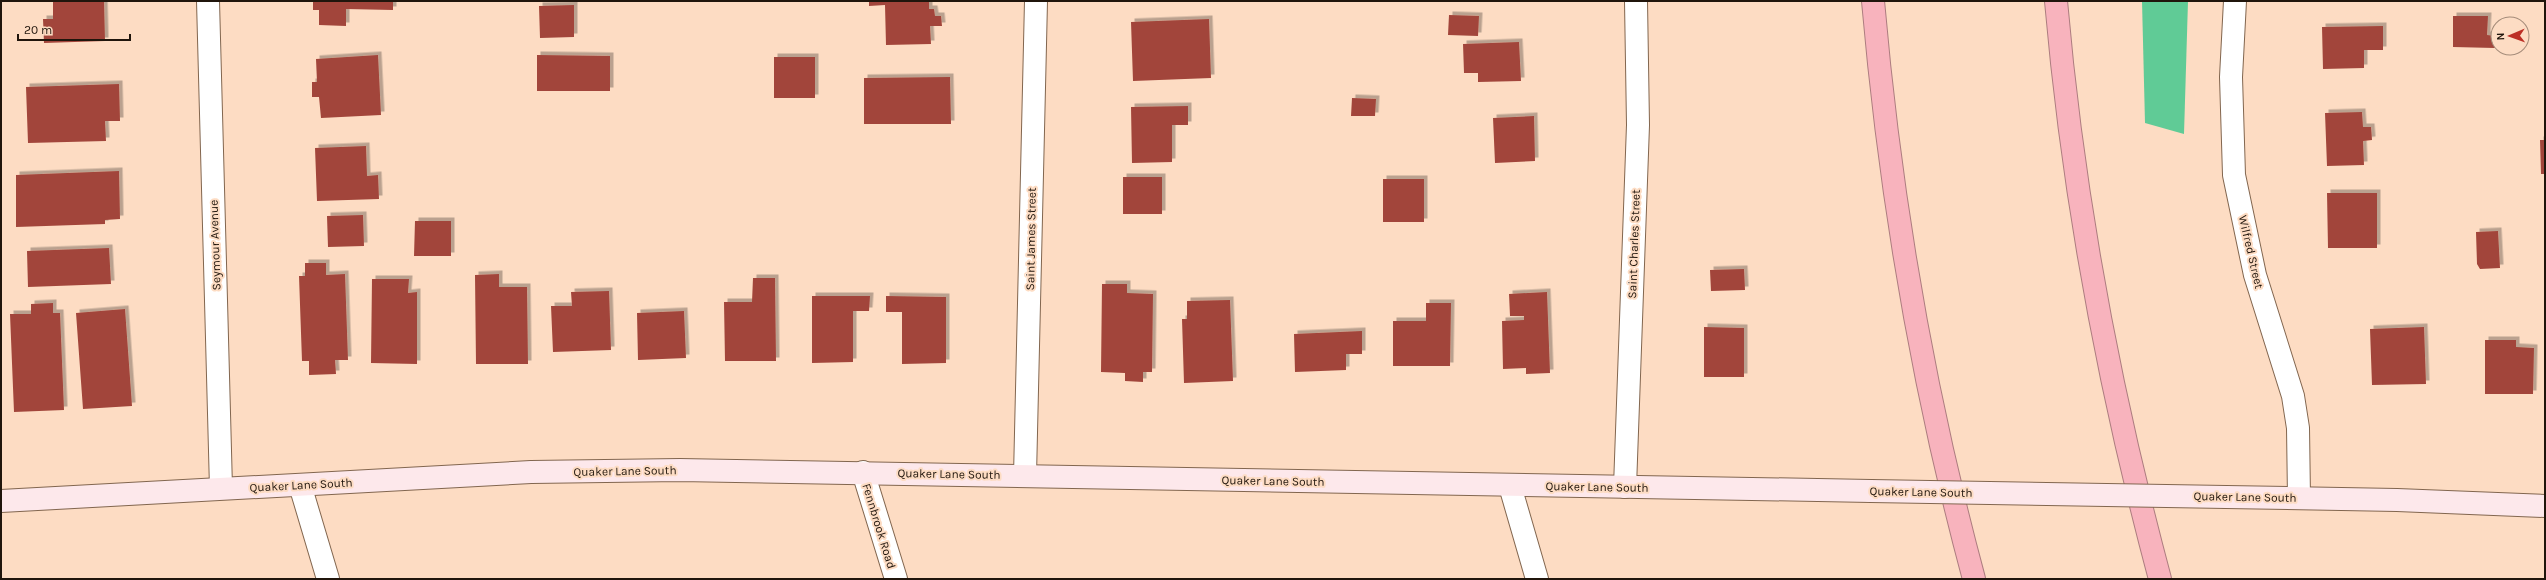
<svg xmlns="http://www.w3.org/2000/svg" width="2546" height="580" viewBox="0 0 2546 580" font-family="Karla,sans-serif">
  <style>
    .forest { fill: #60cb96 }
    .building { fill: #a2453a; filter: url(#shadow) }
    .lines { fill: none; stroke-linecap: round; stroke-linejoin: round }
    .street-casing { stroke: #82664f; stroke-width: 24 }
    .secondary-casing { stroke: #82664f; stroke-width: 24 }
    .highway-casing { stroke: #ac7c7f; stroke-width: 24 }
    .street { stroke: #fff; stroke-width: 22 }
    .secondary { stroke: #fde8eb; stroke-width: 22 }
    .highway { stroke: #f8b3bd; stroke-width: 22 }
    .secondary-bridge-casing { stroke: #82664f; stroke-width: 24; stroke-linecap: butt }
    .secondary-bridge { stroke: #fde8eb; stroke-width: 22 }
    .labels { text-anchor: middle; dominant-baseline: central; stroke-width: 4; stroke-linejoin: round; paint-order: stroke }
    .street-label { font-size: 12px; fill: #20150c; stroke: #fddcc3 }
  </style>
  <defs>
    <filter id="shadow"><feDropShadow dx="3.5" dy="-3.5" stdDeviation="0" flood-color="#0004"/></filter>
  </defs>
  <rect width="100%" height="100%" fill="#fddcc3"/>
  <path class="forest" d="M 2142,1 L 2188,1 L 2184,134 L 2145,123 Z"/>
  <path class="building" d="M 104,1 L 105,41 L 44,43 L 43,19 L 53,19 L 53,2 Z
    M 313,1 L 393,1 L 393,10 L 346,9 L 346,26 L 319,25 L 319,10 L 313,10 Z
    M 869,1 L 929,1 L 929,9 L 934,9 L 935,16 L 941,16 L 942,26 L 930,26 L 931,44 L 886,45 L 885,5 L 869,6 Z
    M 574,5 L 574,37 L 540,38 L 539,6 Z
    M 1449,15 L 1479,16 L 1478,36 L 1448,35 Z
    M 2453,16 L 2488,16 L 2487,35 L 2495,36 L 2495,48 L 2453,47 Z
    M 1209,19 L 1211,78 L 1133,81 L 1131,22 Z
    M 2383,26 L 2383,50 L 2364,50 L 2364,68 L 2323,69 L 2322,27 Z
    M 1519,42 L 1521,81 L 1478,82 L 1478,73 L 1464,73 L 1463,44 Z
    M 378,55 L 381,115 L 321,118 L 319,97 L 312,97 L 312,82 L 317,82 L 316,59 Z
    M 537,55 L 610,56 L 610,91 L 537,91 Z
    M 774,57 L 815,57 L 815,98 L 774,98 Z
    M 950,77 L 951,124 L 864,124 L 864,78 Z
    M 119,84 L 120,121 L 105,121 L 106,141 L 28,143 L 26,87 Z
    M 1352,98 L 1376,99 L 1375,116 L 1351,116 Z
    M 1188,106 L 1188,125 L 1172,125 L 1172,162 L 1132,163 L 1131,107 Z
    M 2362,112 L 2363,127 L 2371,127 L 2372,140 L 2363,141 L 2364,165 L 2327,166 L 2325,113 Z
    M 1534,116 L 1535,161 L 1495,163 L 1493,118 Z
    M 2540,140 L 2545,140 L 2545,174 L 2541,174 Z
    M 366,146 L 367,176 L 378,175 L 379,199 L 317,201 L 315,148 Z
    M 119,171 L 120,219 L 105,220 L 105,224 L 16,227 L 16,175 Z
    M 1123,177 L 1162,177 L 1162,214 L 1123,214 Z
    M 1383,179 L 1424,179 L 1424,222 L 1383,222 Z
    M 2327,193 L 2377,193 L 2377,248 L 2328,248 Z
    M 363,215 L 364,246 L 328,247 L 327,216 Z
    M 415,221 L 451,221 L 451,256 L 414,256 Z
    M 2498,231 L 2500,268 L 2480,269 L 2477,264 L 2476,232 Z
    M 109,248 L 111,284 L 28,287 L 27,251 Z
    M 305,263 L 326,263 L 326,275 L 345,274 L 348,360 L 335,360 L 336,374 L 309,375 L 309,361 L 302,361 L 299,276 L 305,276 Z
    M 1744,269 L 1745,290 L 1711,291 L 1710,270 Z
    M 499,274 L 499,287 L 527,287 L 528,364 L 476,364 L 475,275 Z
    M 753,278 L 775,278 L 776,361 L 725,361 L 724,302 L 752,302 Z
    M 372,279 L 409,279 L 408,293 L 417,292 L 417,364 L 371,363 Z
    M 1102,284 L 1127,284 L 1127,293 L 1153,294 L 1152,372 L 1143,372 L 1143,382 L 1125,381 L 1125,373 L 1101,372 Z
    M 609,291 L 611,350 L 553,352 L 551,306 L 572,306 L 571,292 Z
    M 1547,292 L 1550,373 L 1526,374 L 1526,368 L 1503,369 L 1502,321 L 1524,320 L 1524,316 L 1510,316 L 1509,294 Z
    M 812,296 L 870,296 L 869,311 L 853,311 L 853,362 L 812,363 Z
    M 886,296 L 946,297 L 946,363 L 902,364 L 902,312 L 886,312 Z
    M 1230,300 L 1233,381 L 1184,383 L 1182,319 L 1187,319 L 1187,301 Z
    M 53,303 L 53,313 L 60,313 L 64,410 L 14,412 L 10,314 L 31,314 L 31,304 Z
    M 1426,303 L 1451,303 L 1450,366 L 1393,366 L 1393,321 L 1426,321 Z
    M 125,309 L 132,406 L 83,409 L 76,313 Z
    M 684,311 L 686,358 L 638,360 L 637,313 Z
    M 1704,327 L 1744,328 L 1744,377 L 1704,377 Z
    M 2424,327 L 2426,384 L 2372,385 L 2370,329 Z
    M 1362,331 L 1362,354 L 1346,354 L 1346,370 L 1295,372 L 1294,334 Z
    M 2485,340 L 2516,340 L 2516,347 L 2534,348 L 2533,394 L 2485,394 Z"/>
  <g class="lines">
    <defs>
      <path id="street" d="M 208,1 L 221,488
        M 2235,1 L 2231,77 L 2234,175 L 2255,275 L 2293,396 L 2298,428 L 2299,498
        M 863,472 L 896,579
        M 1025,476 L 1036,1
        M 300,485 L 328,579
        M 1510,486 L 1537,579
        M 1625,487 L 1638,125 L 1636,1"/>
      <path id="secondary" d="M 2226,497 L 2397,500 L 2545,506
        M 1,501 L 531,472 L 680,470 L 1871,491"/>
      <path id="highway" d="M 1873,1 C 1890,196 1923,390 1974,579
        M 2056,1 C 2073,197 2109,389 2160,579"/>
    </defs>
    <use href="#street" class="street-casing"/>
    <use href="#secondary" class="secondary-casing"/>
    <use href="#highway" class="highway-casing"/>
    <use href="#street" class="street"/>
    <use href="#secondary" class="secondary"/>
    <use href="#highway" class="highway"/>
    <defs>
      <path id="secondary-bridge" d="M 1871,491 L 2226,497"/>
    </defs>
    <use href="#secondary-bridge" class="secondary-bridge-casing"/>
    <use href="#secondary-bridge" class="secondary-bridge"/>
  </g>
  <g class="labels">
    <g class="street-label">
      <text transform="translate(1031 239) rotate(-89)">Saint James Street</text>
      <text transform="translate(1634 244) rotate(-88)">Saint Charles Street</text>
      <text transform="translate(215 245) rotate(-92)">Seymour Avenue</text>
      <text transform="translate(2251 252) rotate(77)">Wilfred Street</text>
      <text transform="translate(625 471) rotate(-1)">Quaker Lane South</text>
      <text transform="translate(949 474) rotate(1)">Quaker Lane South</text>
      <text transform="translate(1273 481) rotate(1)">Quaker Lane South</text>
      <text transform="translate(301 485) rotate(-3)">Quaker Lane South</text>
      <text transform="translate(1597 487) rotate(1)">Quaker Lane South</text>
      <text transform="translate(1921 492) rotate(1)">Quaker Lane South</text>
      <text transform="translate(2245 497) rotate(1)">Quaker Lane South</text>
      <text transform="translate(879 526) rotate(73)">Fennbrook Road</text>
    </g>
  </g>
  <rect width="2546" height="580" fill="none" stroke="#20150c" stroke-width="4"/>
  <g transform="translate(2510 36) rotate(268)"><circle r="19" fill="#fddcc3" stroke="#a58c7a"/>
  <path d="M0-3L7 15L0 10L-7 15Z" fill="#bd2f25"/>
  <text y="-6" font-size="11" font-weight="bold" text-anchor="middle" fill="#20150c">N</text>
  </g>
  <path d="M18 34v6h112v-6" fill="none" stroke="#20150c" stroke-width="2"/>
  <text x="24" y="34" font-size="12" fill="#20150c" stroke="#fddcc3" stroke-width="3" paint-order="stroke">20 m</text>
</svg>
